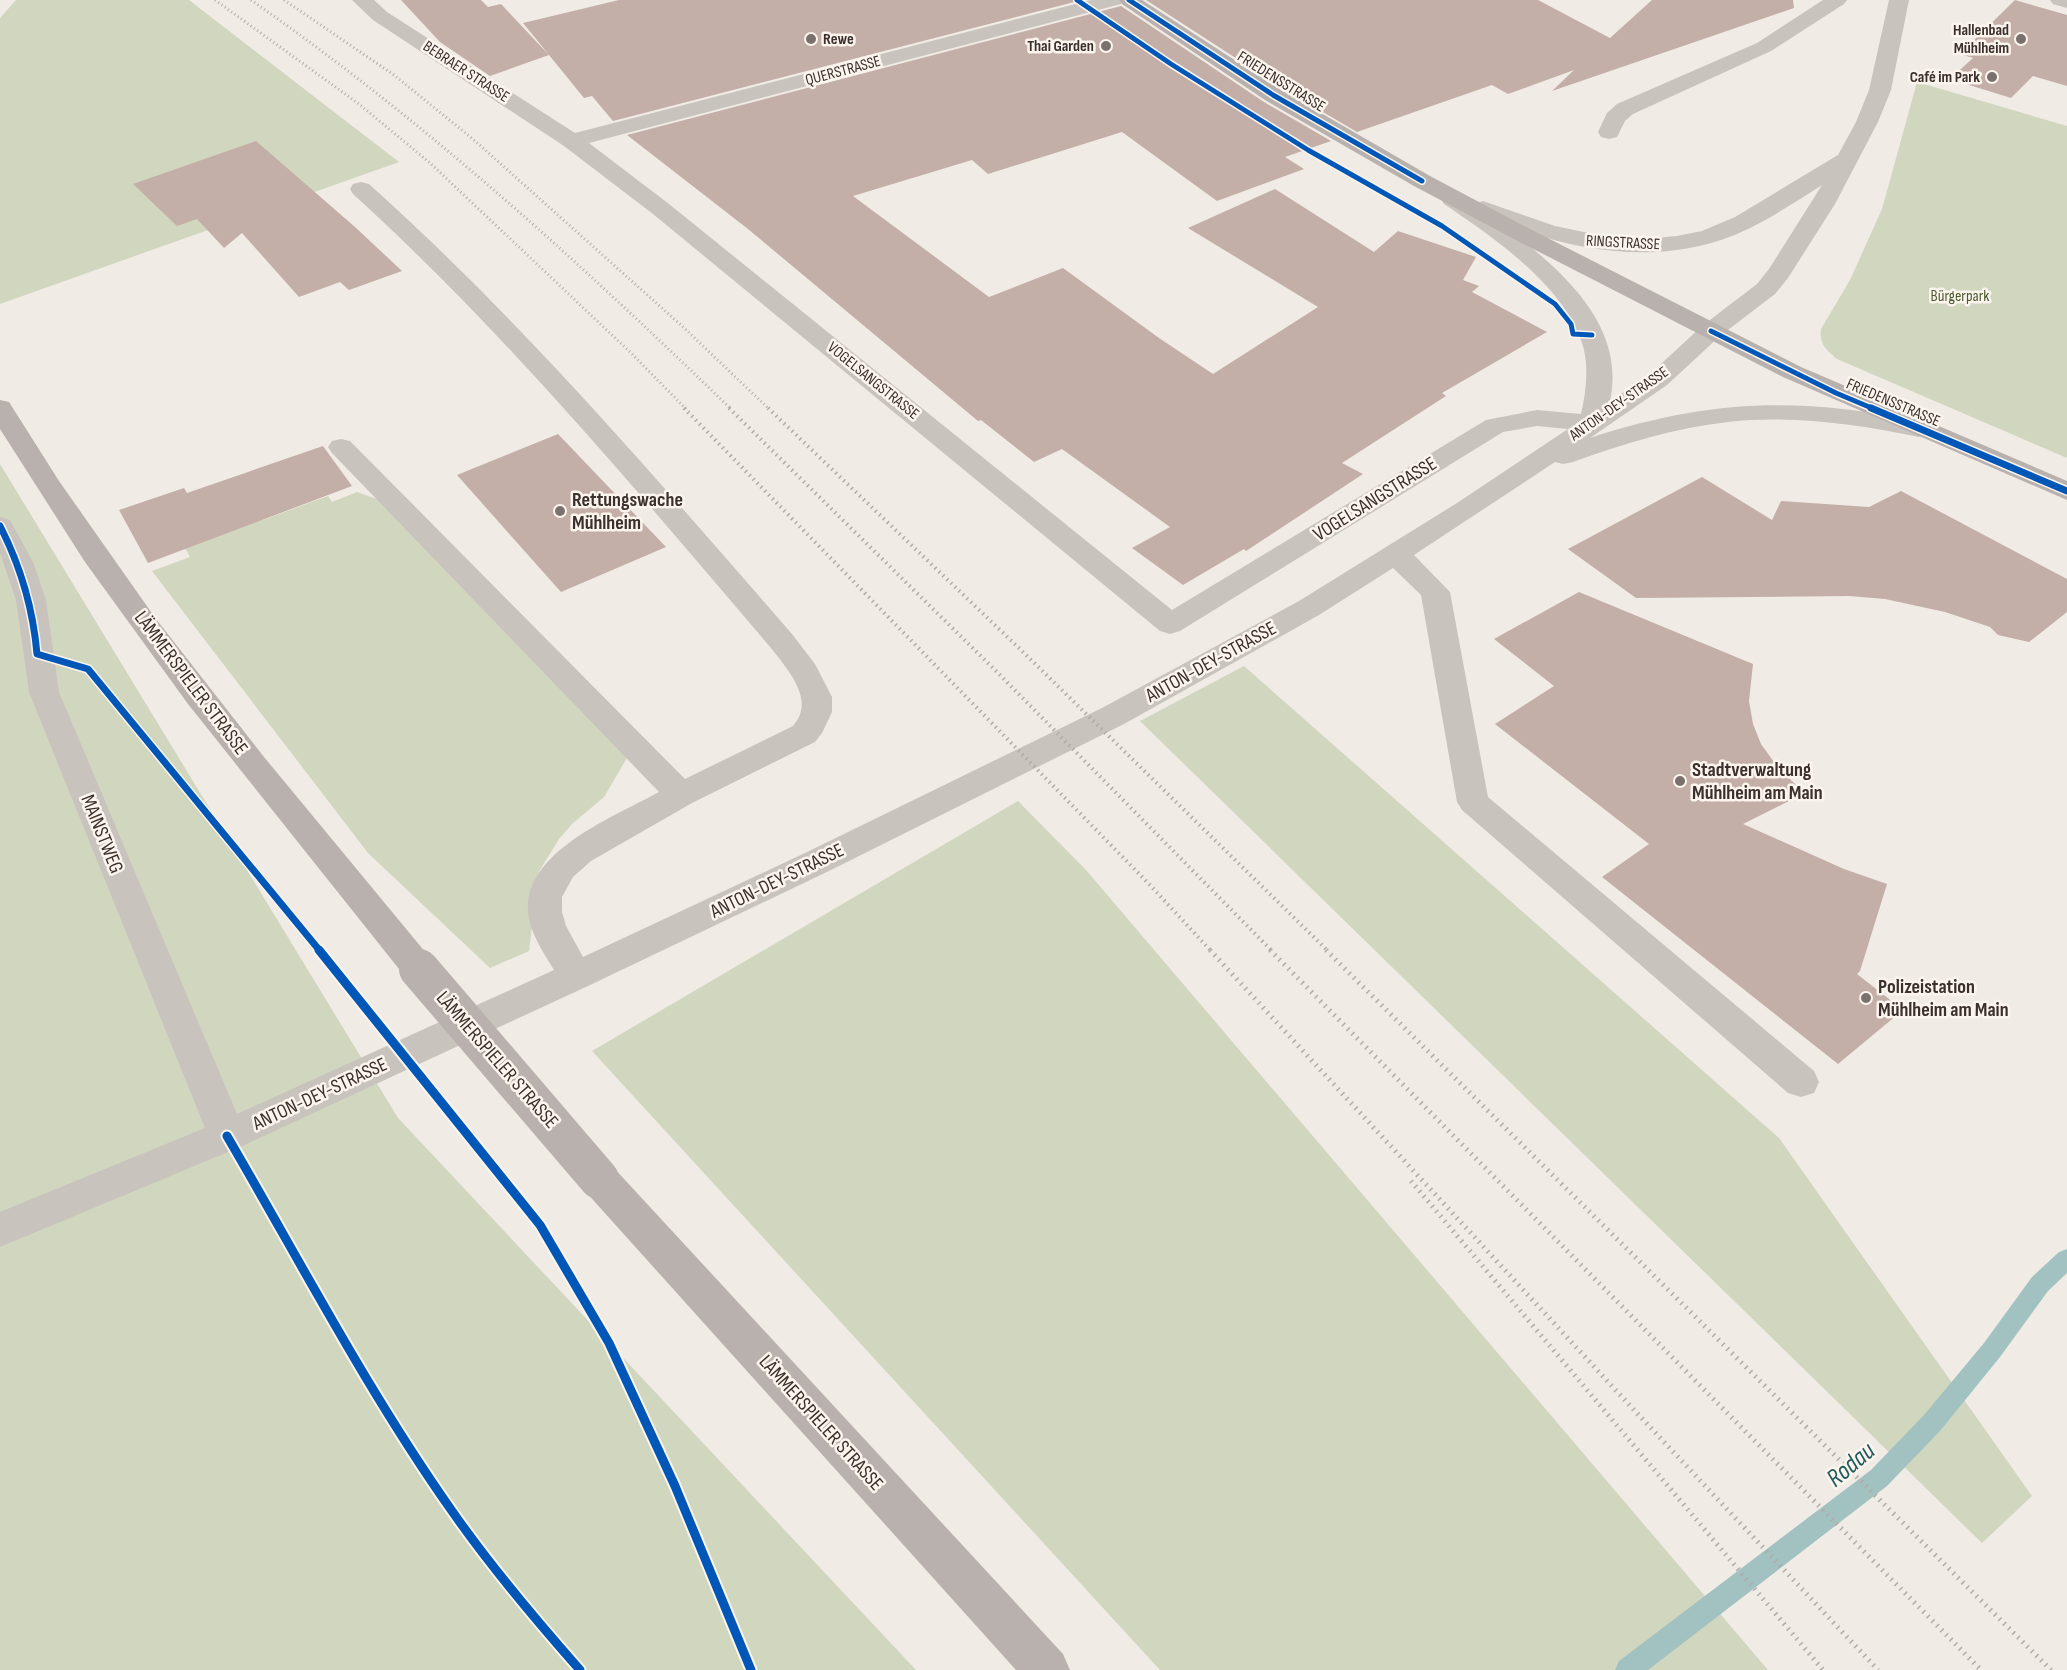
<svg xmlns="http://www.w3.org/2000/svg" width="2067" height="1670" viewBox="0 0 2067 1670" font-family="'Sofia Sans Condensed',sans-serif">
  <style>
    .green { fill: #d1d6bf }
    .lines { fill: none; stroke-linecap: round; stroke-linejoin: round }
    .stream { fill: #a1c2c1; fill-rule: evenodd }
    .building { fill: #c3afa7 }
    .minor { fill: #c9c3be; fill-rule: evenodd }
    .major { fill: #b8b1ad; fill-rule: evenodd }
    .rail-far2 { stroke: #b1aca8; stroke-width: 3; stroke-dasharray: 1 3; stroke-linecap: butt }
    .rail-far1 { stroke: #b1aca8; stroke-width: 4; stroke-dasharray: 1.5 4; stroke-linecap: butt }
    .rail { stroke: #b1aca8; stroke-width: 5; stroke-dasharray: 1.5 5; stroke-linecap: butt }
    .major-bridge { stroke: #b8b1ad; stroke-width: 40 }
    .cycleway-far2-casing { stroke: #fbf5ee; stroke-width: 8 }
    .cycleway-far1-casing { stroke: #fbf5ee; stroke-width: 10 }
    .cycleway-casing { stroke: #fbf5ee; stroke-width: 13 }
    .cycleway-far2 { stroke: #0057b8; stroke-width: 5 }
    .cycleway-far1 { stroke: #0057b8; stroke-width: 7 }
    .cycleway { stroke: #0057b8; stroke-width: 9 }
    .poi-dot { fill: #7a716c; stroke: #fbf5ee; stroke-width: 2 }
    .labels { text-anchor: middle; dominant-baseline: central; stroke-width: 5; stroke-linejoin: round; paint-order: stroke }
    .far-poi-label { font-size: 16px; font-weight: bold; fill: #3b302b; stroke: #fbf5ee; text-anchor: end }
    .far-street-label { font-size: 16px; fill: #3b302b; stroke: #fbf5ee }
    .far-park-label { font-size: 16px; fill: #4a5a2e; stroke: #fbf5ee }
    .street-label { font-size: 20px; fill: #3b302b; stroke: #fbf5ee }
    .poi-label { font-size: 20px; font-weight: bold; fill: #3b302b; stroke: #fbf5ee; text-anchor: start }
    .near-water-label { font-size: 26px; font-style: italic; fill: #1f5a5e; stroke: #fbf5ee }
  </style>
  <rect width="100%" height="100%" fill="#f0ebe5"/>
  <path class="green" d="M 16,0 L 189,0 L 399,162 L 0,304 L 0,18 Z
    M 1917,82 L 2067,126 L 2067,458 L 1837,359 C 1826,350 1819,344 1821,329 L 1850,280 L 1882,209 Z
    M 0,464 L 398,1118 L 916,1670 L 0,1670 Z
    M 357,492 L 388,503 L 631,751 L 604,797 L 572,824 L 559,839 L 540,870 L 531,888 L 534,910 L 529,951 L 490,968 L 368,853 L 152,571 L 190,557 L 181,541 L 258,513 L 263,520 L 328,496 L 332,502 Z
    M 1244,666 L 1779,1138 L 2032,1496 L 1982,1543 L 1140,721 Z
    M 1018,801 L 1086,870 L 1768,1670 L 1160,1670 L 592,1051 Z"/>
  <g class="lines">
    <path class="stream" d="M 2067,1249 L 2067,1273 L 2048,1291 L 2000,1357 L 1940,1431 L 1887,1486 L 1648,1670 L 1615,1670 L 1619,1661 L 1871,1470 L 1924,1415 L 1984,1343 L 2032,1277 L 2059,1252 Z"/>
  </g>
  <path class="building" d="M 401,0 L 481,0 L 488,7 L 501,4 L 549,55 L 490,76 L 440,42 Z
    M 619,0 L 1082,0 L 613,121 L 592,96 L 584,98 L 523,23 Z
    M 1146,0 L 1538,0 L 1610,38 L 1652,0 L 1793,0 L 1794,8 L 1552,91 L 1574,70 L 1508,94 L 1492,85 L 1357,132 L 1282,88 Z
    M 2015,0 L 2067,15 L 2067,86 L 2033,76 L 2011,98 L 1950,79 L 1973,58 L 1960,54 Z
    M 1121,6 L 1264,102 L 1331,141 L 1285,157 L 1304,169 L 1217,201 L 1122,132 L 988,174 L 972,160 L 853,196 L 989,297 L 1063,268 L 1159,338 L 1213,374 L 1318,307 L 1188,228 L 1275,189 L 1374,252 L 1398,231 L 1476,257 L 1463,280 L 1479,286 L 1472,292 L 1547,332 L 1442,393 L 1446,396 L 1342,463 L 1363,474 L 1246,551 L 1244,549 L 1183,585 L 1132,548 L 1170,527 L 1062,449 L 1034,462 L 981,420 L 978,421 L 748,229 L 627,135 Z
    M 256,141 L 355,227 L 402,271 L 349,290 L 340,282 L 299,297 L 242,233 L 224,248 L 197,219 L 177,226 L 133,184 Z
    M 558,434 L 666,547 L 561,592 L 457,475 Z
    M 323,446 L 352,486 L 148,563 L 119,510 L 184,488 L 187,493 Z
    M 1702,477 L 1772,520 L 1781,501 L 1869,507 L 1901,491 L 2067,579 L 2067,612 L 2029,642 L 1998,635 L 1990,627 L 1945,612 L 1885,599 L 1849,596 L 1636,598 L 1568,549 Z
    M 1579,592 L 1753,664 L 1749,701 L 1753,724 L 1761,744 L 1779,769 L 1805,793 L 1743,824 L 1844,869 L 1887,884 L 1860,971 L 1857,974 L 1903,1010 L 1838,1064 L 1602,877 L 1649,844 L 1495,724 L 1554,686 L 1494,639 Z"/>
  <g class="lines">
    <path class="minor" d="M 352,0 L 374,0 L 387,12 L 575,133 L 1091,0 L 1124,0 L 1121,4 L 589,143 L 669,204 L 1172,610 L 1486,420 L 1537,410 L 1581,414 C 1586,392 1589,368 1583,346 C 1565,286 1493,237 1444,204 L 1441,199 L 1444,194 C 1457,191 1464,196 1474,204 L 1483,201 L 1555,226 L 1612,238 L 1644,239 L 1677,236 L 1702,231 L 1735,217 L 1838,155 L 1856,122 L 1869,90 L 1889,0 L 1909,0 L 1891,90 L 1878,122 L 1835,204 L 1788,278 L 1775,294 L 1720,336 L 1667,385 L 1590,438 C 1710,399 1796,397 1919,421 L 1928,423 L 1932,429 L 1928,435 L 1919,437 C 1856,424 1792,415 1728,422 C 1674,428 1623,444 1573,462 L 1563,464 L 1555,462 L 1414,555 L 1450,592 L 1488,797 L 1814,1071 L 1819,1082 L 1814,1093 L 1801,1097 L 1788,1093 L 1462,810 L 1457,802 L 1421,595 L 1393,568 L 1319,615 L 1124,724 L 829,871 L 588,986 L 240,1147 L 0,1247 L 0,1212 L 205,1128 L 29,692 L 16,600 L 0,553 L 0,517 L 10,520 L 33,562 L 46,600 L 59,692 L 237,1114 L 554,970 C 543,952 529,931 528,911 C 524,851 616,816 659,792 L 332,453 L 328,447 L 332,441 L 341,439 L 350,441 L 685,779 L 793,726 C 816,700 788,670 771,648 C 637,491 506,333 353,194 L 350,189 L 353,184 L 361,182 L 369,184 C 523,322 656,478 792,634 L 815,664 L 832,697 L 832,712 L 822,733 L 815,742 L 692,803 L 591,861 L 573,877 L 562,897 L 562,912 L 566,926 L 583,957 L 805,853 L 1102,708 L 1299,601 L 1457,503 L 1568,429 L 1537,426 L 1503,432 L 1180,631 L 1170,634 L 1160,631 L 653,214 L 564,146 L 373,20 ZM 1822,185 L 1769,269 L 1757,284 L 1702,326 L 1649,375 L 1610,401 C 1627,321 1555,265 1499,222 C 1569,249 1645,264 1718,241 C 1755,229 1789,206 1822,185 Z
      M 1823,0 L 1847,0 L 1844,4 L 1771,51 L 1633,114 L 1625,121 L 1617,137 L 1609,139 L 1601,137 L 1598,132 L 1607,113 L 1617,104 L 1757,43 Z
      M 2050,0 L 2067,0 L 2067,8 L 2053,4 Z"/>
    <path class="major" d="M 1119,0 L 1142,0 L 1281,90 L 1430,176 L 1530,229 L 1801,367 L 2067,481 L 2067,500 L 1783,377 L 1514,239 L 1414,186 L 1265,100 L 1122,4 Z
      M 0,400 L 9,402 L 59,481 L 156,619 L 264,757 L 431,959 L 437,969 L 431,979 L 419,983 L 407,979 L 188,704 L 85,562 L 0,429 Z
      M 599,1162 L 613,1167 L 1063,1654 L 1070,1670 L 1016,1670 L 585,1191 L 580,1179 L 585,1167 Z"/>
    <path class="rail-far2" d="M 215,0 L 359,104 L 430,163 L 630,352 L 686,409
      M 251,0 C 427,123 577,260 731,409
      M 284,0 L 394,75 L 474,140 L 682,326 L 769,409"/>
    <path class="rail-far1" d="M 684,408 L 1149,884 L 1211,951
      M 729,408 L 996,671 L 1272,951
      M 768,408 L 1021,650 L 1328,951"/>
    <path class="rail" d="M 1210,950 L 1634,1410 L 1878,1670
      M 1270,950 L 1981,1670
      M 1326,950 L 2051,1670
      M 1411,1181 L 1823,1670"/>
    <path class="major-bridge" d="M 419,969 L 599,1179"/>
    <defs>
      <path id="cycleway-far2" d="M 1077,0 L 1171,64 L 1308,150 L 1442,226 L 1555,304 L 1571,324 L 1573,334 L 1592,335
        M 1129,0 L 1273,95 L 1422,181
        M 1711,331 L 1836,393 L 1874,409"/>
      <path id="cycleway-far1" d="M 1871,408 L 2067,491
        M 0,526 C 21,567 33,608 37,654 L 88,669 L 320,951"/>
      <path id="cycleway" d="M 319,950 L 540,1225 L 609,1343 L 675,1486 L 751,1670
        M 227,1136 C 300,1261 368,1392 452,1511 C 491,1567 535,1619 580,1670"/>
    </defs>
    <use href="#cycleway-far2" class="cycleway-far2-casing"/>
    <use href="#cycleway-far1" class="cycleway-far1-casing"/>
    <use href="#cycleway" class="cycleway-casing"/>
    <use href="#cycleway-far2" class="cycleway-far2"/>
    <use href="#cycleway-far1" class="cycleway-far1"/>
    <use href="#cycleway" class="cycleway"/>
  </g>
  <g class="poi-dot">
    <circle cx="811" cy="39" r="6"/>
    <circle cx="2021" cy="39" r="6"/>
    <circle cx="1106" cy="46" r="6"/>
    <circle cx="1992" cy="77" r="6"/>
    <circle cx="560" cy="511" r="6"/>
    <circle cx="1680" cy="781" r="6"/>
    <circle cx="1866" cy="998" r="6"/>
  </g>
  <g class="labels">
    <g class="far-poi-label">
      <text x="2009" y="30">Hallenbad<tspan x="2009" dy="18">Mühlheim</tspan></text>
      <text x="823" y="39" text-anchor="start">Rewe</text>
      <text x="1094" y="46">Thai Garden</text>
      <text x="1980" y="77">Café im Park</text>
    </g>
    <g class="far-street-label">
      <text transform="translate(843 71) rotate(-15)">QUERSTRASSE</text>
      <text transform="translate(466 72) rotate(33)">BEBRAER STRASSE</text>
      <text transform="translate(1281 82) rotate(32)">FRIEDENSSTRASSE</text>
      <text transform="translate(1623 243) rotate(3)">RINGSTRASSE</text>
      <text transform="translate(873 381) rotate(39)">VOGELSANGSTRASSE</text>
      <text transform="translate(1893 403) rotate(23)">FRIEDENSSTRASSE</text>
      <text transform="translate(1619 404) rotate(-35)">ANTON-DEY-STRASSE</text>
    </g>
    <g class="far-park-label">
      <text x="1960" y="296">Bürgerpark</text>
    </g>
    <g class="street-label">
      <text transform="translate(1375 499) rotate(-32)">VOGELSANGSTRASSE</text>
      <text transform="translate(1211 662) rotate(-29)">ANTON-DEY-STRASSE</text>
      <text transform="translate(191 683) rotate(53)">LÄMMERSPIELER STRASSE</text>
      <text transform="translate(102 834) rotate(68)">MAINSTWEG</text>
      <text transform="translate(777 881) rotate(-26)">ANTON-DEY-STRASSE</text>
      <text transform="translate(497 1060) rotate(49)">LÄMMERSPIELER STRASSE</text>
      <text transform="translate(320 1094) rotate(-25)">ANTON-DEY-STRASSE</text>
      <text transform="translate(821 1423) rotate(48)">LÄMMERSPIELER STRASSE</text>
    </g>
    <g class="poi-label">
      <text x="572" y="500">Rettungswache<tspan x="572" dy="23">Mühlheim</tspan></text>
      <text x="1692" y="770">Stadtverwaltung<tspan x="1692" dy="23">Mühlheim am Main</tspan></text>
      <text x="1878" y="987">Polizeistation<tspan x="1878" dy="23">Mühlheim am Main</tspan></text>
    </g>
    <g class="near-water-label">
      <text transform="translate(1851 1465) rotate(-40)">Rodau</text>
    </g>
  </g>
</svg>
